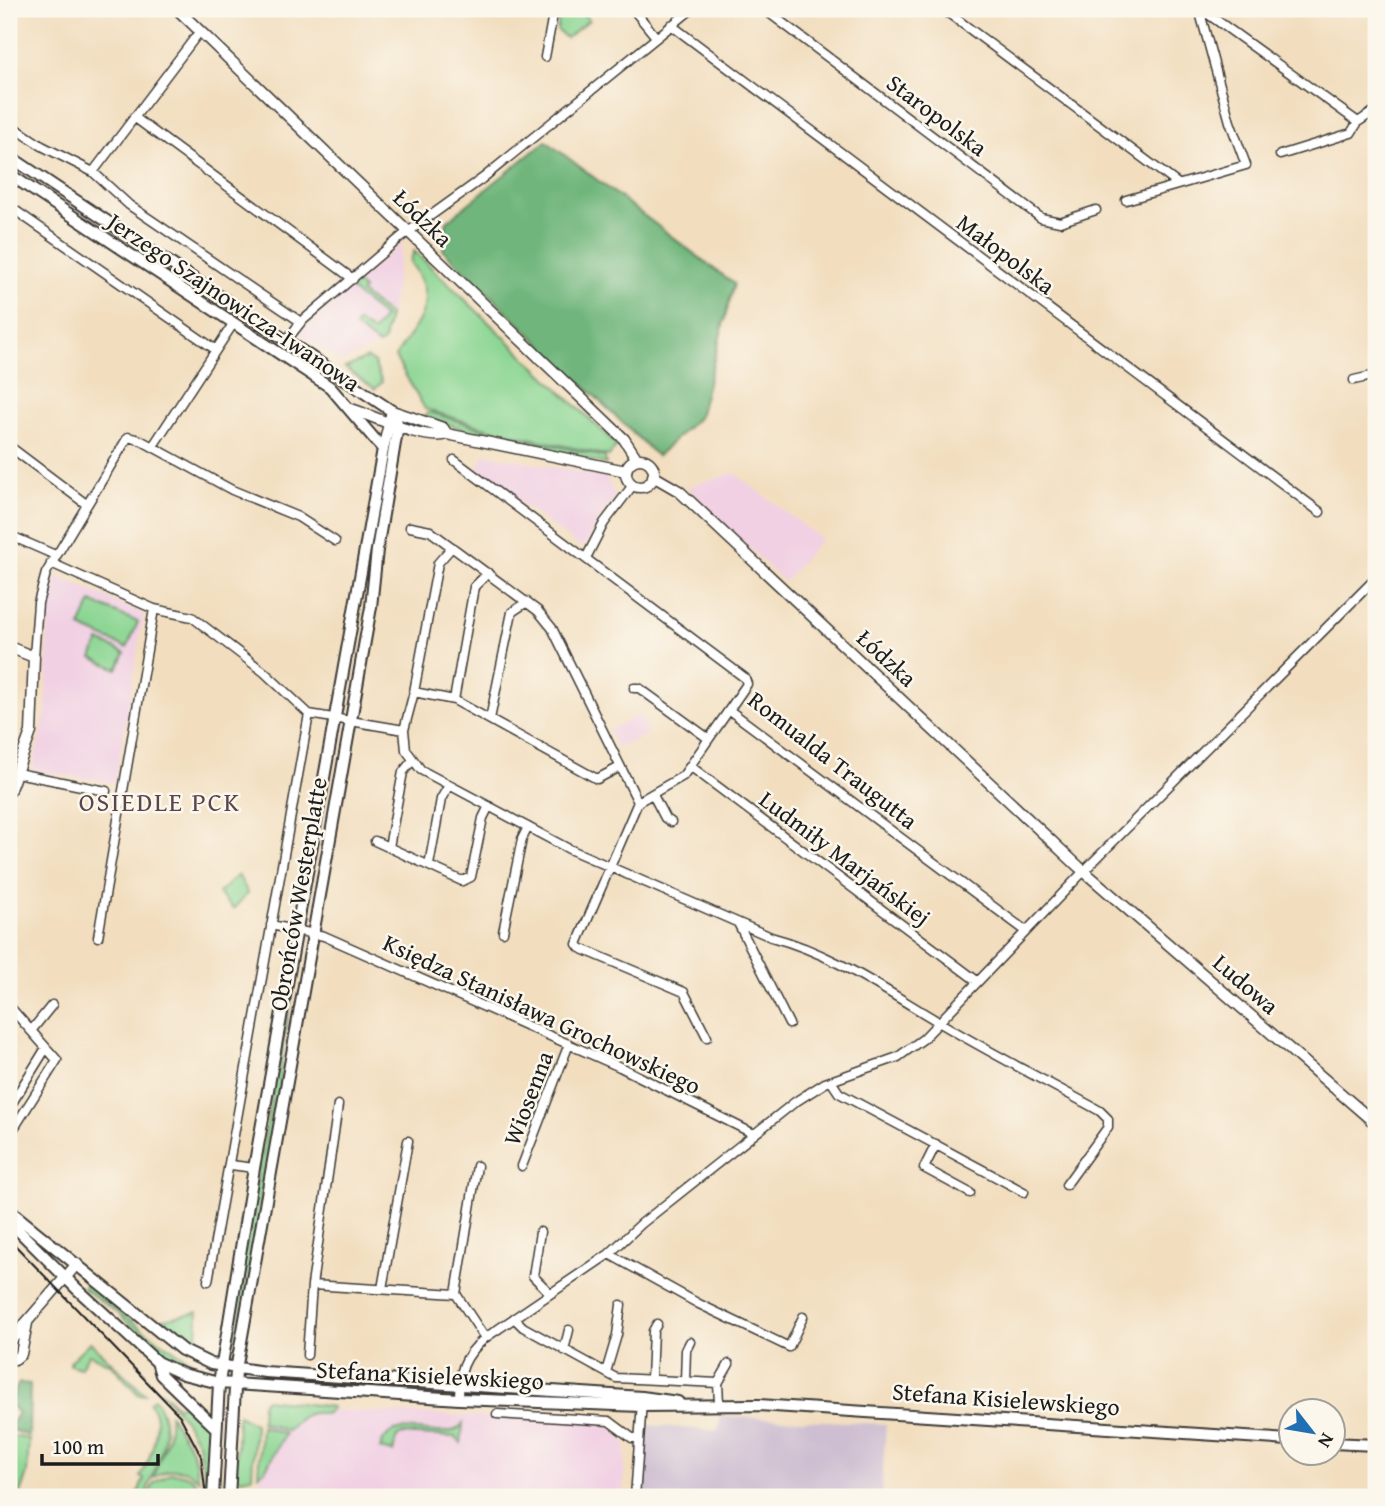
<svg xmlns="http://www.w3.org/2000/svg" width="1385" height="1506" viewBox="0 0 1385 1506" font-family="'Gentium Book Plus',serif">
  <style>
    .built { fill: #f1d0e3 }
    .industrial { fill: #cebed1 }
    .green { fill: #8ad592; stroke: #537857; stroke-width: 2 }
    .forest { fill: #6fb67c; stroke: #46694c; stroke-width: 2 }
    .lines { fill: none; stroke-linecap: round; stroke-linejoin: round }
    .minor-casing { stroke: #3c3934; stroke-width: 11 }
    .tertiary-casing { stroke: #3c3934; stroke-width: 13 }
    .secondary-casing { stroke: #3c3934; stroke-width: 14 }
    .minor { stroke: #fff; stroke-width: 8 }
    .tertiary { stroke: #fff; stroke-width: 10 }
    .secondary { stroke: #fff; stroke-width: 10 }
    .tram { stroke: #1c1c1c; stroke-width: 2 }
    .labels { text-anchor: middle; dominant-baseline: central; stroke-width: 5; stroke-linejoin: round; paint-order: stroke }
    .street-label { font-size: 24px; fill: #1c1c1c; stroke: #fbf7ec }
    .neighbourhood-label { font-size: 26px; letter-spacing: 2px; fill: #5b454c; stroke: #fbf7ec }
  </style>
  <rect width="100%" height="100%" fill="#fbf7ec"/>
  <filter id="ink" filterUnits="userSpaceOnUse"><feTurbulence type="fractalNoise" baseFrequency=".0143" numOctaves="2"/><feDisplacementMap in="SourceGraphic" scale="14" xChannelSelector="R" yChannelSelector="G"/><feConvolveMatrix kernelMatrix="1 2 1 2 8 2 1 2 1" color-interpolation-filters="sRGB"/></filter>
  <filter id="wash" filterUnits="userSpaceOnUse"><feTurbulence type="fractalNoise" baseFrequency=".00686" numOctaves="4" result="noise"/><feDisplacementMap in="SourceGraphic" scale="28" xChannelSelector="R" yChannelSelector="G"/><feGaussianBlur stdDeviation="1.57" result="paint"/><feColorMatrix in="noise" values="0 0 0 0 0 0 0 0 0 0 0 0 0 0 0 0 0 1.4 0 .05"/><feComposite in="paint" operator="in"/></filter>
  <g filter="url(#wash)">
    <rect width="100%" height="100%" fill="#f2debf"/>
    <path class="built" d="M 403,242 L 385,342 L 341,362 L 299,334 Z
      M 485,454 L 606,477 L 616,497 L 600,516 L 587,544 L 580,547 L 477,470 Z
      M 734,473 L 821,539 L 784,582 L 687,487 Z
      M 57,576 L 144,614 L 115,783 L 32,770 L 46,711 L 48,617 Z
      M 639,715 L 648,734 L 617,749 L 608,730 Z
      M 264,1407 L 605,1422 L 626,1441 L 623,1497 L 259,1497 Z"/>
    <path class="industrial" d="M 720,1416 L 886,1424 L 881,1497 L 641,1497 L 646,1425 L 718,1431 Z"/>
    <path class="green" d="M 561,9 L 580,9 L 589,20 L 566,38 L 557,30 Z
      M 414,251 L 617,445 L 609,456 L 490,429 L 425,409 L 395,357 C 418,320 441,304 410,262 Z
      M 356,283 L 363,289 L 361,293 L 389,315 L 384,341 L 379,345 L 355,327 L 358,322 L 373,332 L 384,317 L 350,289 Z
      M 367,358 L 374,363 L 382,382 L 375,389 L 345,368 Z
      M 429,412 L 489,431 L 605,457 L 606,464 L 496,439 L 425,417 Z
      M 91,602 L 138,622 L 127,648 L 80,627 Z
      M 99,641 L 125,653 L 117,669 L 92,658 Z
      M 238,875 L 248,893 L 233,909 L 218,893 Z
      M 297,954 L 300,955 L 283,1046 L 280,1085 L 237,1341 L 233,1340 L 250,1220 Z
      M 87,1283 L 143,1330 L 191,1361 L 189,1369 L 161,1354 L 119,1314 L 83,1288 Z
      M 198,1312 L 197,1340 L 183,1334 L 163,1319 Z
      M 90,1342 L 145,1394 L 139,1395 L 112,1365 L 89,1354 L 80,1368 L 70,1365 L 70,1361 Z
      M 160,1391 L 178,1407 L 185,1402 L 208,1425 L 211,1434 L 209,1497 L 198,1443 L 182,1416 Z
      M 154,1398 C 178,1430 156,1463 145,1497 L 136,1497 L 144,1479 L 140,1477 C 151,1459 165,1419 149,1403 Z
      M 266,1399 L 332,1407 L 332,1408 L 326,1414 C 308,1409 299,1418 287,1431 L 261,1422 L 262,1403 Z
      M 170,1415 L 193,1452 L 199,1480 C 185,1465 169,1467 153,1478 L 168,1438 Z
      M 238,1415 L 255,1424 L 252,1477 L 241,1479 L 236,1475 Z
      M 463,1424 L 461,1443 L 455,1437 L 402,1434 L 397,1437 L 393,1452 L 380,1449 C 390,1408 443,1448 463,1424 Z
      M 261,1426 L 285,1434 L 265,1470 L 258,1475 Z
      M 11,1436 L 29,1439 L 27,1473 L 19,1497 L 9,1497 Z
      M 171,1473 C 189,1473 199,1479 199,1497 L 148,1497 L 154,1483 Z"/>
    <path class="forest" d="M 546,141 L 734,284 L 699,417 L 657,456 L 443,250 L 447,221 Z
      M 19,1383 L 30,1384 L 29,1436 L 12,1430 L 11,1424 L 18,1413 L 9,1403 Z"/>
  </g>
  <g filter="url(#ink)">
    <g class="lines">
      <defs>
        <path id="minor" d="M 633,9 L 656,37
          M 764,9 L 1041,218 L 1060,222 L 1096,210
          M 943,9 L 1178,184
          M 1201,9 L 1358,122
          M 1373,9 L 1376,11
          M 671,25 L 1320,512
          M 545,57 L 554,9
          M 134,117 L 353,279
          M 9,124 L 42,146 L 93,172 L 129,205 L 301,322
          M 1280,155 L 1351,133 L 1358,122 L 1376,110
          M 93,172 L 200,31
          M 1126,200 L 1246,165 L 1230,122 L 1199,9
          M 9,206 L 216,350
          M 286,341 L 301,322 L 401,237 L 483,178 L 692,9
          M 1354,380 L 1376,375
          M 9,446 L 86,504
          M 153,446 L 233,324
          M 454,460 L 745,678 L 747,684 L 729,710 L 1026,931
          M 410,527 L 430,531 L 538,611 L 552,628 L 638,802
          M 9,535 L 55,555
          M 586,558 L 604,523 L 633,485
          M 51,563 L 154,609 L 192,617 L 264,672 L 309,714
          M 34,657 L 38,603 L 46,573 L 128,437 L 140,440 L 232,490 L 298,517 L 335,541
          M 634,688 L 639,688 L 709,739
          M 414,692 L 438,563 L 452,547
          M 454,700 L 474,587 L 488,573
          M 490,719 L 512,612 L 527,602
          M 404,730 L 414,692 L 454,700 L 597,779 L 620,767
          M 690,766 L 977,981
          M 17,773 L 106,791
          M 653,795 L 665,818 L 671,822
          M 375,841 L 462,881 L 471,877 L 483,818 L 489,806
          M 389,847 L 403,772 L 412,761
          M 429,865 L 441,799 L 449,785
          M 738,923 L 789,1024
          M 271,925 L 324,936 L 620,1067 L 754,1134
          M 503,932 L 522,839 L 528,827
          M 98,937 L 154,609
          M 9,1006 L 57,1060 L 9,1136
          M 31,1031 L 52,1005
          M 707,1037 L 684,992 L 580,948 L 577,944 L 638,802 L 683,776 L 729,710
          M 831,1081 L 839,1093 L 1024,1192
          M 9,1101 L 12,1103 L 46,1048
          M 936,1144 L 924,1168 L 970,1193
          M 231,1165 L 254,1168
          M 522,1166 L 569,1044
          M 540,1232 L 533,1276 L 550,1293
          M 609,1254 L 699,1304 L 789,1347 L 803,1317
          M 208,1281 L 309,714 L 404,730 L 406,750 L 421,770 L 569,849 L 771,937 C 832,953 883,989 937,1021 C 990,1053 1046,1081 1100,1111 L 1108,1119 L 1108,1127 L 1066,1185
          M 312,1285 L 456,1294 L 485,1338
          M 382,1289 L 408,1141
          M 456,1294 L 477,1166
          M 514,1318 L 523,1327 L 616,1378 L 718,1383 L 719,1403
          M 564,1350 L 569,1330
          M 307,1355 L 312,1285 L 338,1105
          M 606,1372 L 617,1335 L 621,1305
          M 651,1379 L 653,1331 L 657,1324
          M 685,1381 L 686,1350 L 690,1342
          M 718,1383 L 729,1364
          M 459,1399 C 459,1371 463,1357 485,1338 L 609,1254 L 641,1224 L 795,1102 L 825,1083 L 898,1057 L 923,1039 L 1084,871 L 1376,578
          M 497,1414 L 609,1421 L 632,1438 L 639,1438
          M 635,1497 L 642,1402"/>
        <path id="tertiary" d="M 177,9 L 624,439 L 637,459
          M 351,409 C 374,416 426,442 447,434 L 626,471
          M 383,449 L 392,411 L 443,428 L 447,434
          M626 473a14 14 0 1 1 28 0a14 14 0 1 1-28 0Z
          M 653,476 L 679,491 L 1079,867 L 1376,1124
          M 9,647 L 34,657 L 31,732 L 9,792
          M 12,1339 L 77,1264
          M 9,1359 L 15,1359 L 21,1354 L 27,1323"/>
        <path id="secondary" d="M 9,156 L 392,411 L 398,425 L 377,550 L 371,607 L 236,1370 L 229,1497
          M 9,174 L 330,387 L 383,449 L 254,1168 L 219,1383 L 213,1497
          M 9,1210 L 182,1350 L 211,1364 L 265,1372 L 642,1397 L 678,1402
          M 9,1221 L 77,1289 L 157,1362 L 183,1374 L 219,1383 L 459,1399 L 641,1406 L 759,1405 L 1290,1440
          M 157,1362 L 161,1375 L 216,1428
          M 1332,1443 L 1376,1445"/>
      </defs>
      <use href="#minor" class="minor-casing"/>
      <use href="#tertiary" class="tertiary-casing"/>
      <use href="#secondary" class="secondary-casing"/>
      <use href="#minor" class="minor"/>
      <use href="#tertiary" class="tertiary"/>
      <use href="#secondary" class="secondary"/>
      <path class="tram" d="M 9,1239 L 180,1416 L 201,1456 L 206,1497"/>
    </g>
  </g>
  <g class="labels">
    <g class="street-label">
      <text transform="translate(937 115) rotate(37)">Staropolska</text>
      <text transform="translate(423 218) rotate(44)">Łódzka</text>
      <text transform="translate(1006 254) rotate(37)">Małopolska</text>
      <text transform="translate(234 302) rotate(34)">Jerzego Szajnowicza-Iwanowa</text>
      <text transform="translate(887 658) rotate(43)">Łódzka</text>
      <text transform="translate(833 760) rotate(38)">Romualda Traugutta</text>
      <text transform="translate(845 858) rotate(37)">Ludmiły Marjańskiej</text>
      <text transform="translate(298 894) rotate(-80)">Obrońców Westerplatte</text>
      <text transform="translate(1246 984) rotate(41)">Ludowa</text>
      <text transform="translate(542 1014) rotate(25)">Księdza Stanisława Grochowskiego</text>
      <text transform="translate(528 1098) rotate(-69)">Wiosenna</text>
      <text transform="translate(430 1375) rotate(3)">Stefana Kisielewskiego</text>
      <text transform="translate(1006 1399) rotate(4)">Stefana Kisielewskiego</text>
    </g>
    <g class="neighbourhood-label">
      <text x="160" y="801">OSIEDLE PCK</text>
    </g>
  </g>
  <rect width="1385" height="1506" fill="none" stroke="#fbf7ec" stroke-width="35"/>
  <g transform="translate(1312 1432) rotate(121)"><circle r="33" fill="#fbf7ec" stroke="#a29f99" stroke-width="2"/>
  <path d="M0-5L12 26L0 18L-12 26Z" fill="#1f6fb2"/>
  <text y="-10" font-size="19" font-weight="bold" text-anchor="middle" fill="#1c1c1c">N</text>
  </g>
  <path d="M42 1454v10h116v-10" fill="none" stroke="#1c1c1c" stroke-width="3.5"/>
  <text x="52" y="1454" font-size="21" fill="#1c1c1c" stroke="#fbf7ec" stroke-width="5" paint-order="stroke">100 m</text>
</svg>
